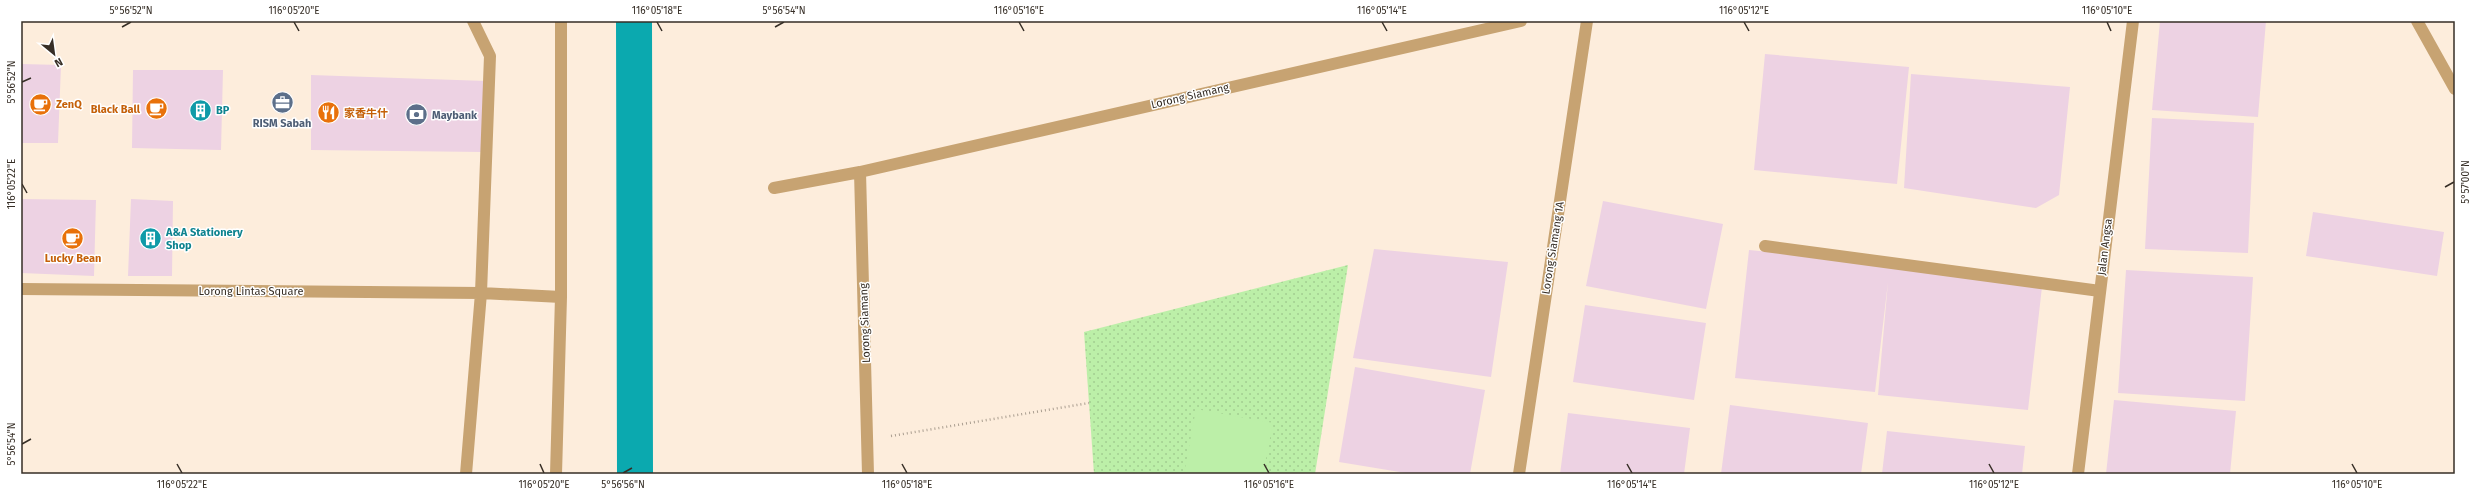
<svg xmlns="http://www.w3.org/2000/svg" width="2476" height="495" viewBox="0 0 2476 495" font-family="'Fira Sans','Noto Sans SC',sans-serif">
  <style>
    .park { fill: url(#park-dots) }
    .pitch { fill: #bcefa8 }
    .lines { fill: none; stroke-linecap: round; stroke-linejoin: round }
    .canal { stroke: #0ba9af; stroke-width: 36 }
    .building { fill: #edd2e3 }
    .path { stroke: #aa9e90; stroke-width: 2.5; stroke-dasharray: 1 3; stroke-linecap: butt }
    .minor { stroke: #c7a372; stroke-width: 12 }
    .ticks { fill: none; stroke: #362e26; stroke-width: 1.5 }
    .labels { text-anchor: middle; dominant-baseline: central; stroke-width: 3; stroke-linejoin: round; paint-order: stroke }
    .street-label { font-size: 11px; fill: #362e26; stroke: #fff }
    .food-label { font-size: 11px; font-weight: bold; fill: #c56008; stroke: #fff; text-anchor: start }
    .culture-label { font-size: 11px; font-weight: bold; fill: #0d838f; stroke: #fff; text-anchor: start }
    .service-label { font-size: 11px; font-weight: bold; fill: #4e5e75; stroke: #fff; text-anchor: start }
    .neatline { fill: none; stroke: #362e26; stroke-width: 1.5 }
    .ticks-label { font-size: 10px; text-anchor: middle; fill: #362e26 }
  </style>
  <defs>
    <pattern id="park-dots" width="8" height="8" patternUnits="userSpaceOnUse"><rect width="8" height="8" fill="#bcefa8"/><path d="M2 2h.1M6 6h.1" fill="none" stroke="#a2cd90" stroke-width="1.8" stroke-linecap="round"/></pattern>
  </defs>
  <rect width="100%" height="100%" fill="#fdeddc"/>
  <path class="park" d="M 1348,265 L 1315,474 L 1094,474 L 1084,332 Z"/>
  <path class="pitch" d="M 1196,409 L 1273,423 L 1263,474 L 1184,474 Z"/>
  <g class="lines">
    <path class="canal" d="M 634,21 L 635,474"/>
  </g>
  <path class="building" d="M 2160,21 L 2266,21 L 2258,117 L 2152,110 Z
    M 1765,54 L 1909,67 L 1897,184 L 1754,170 Z
    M 21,64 L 61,65 L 58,143 L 21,143 Z
    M 133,70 L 223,70 L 221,150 L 132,148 Z
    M 1911,74 L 2070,87 L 2059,195 L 2036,208 L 1904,188 Z
    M 311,75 L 486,81 L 483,152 L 311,150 Z
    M 2152,118 L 2254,123 L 2248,253 L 2145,249 Z
    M 21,199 L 96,200 L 94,276 L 21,273 Z
    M 131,199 L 173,201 L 172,276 L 128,276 Z
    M 1603,201 L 1723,224 L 1706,309 L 1586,286 Z
    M 2313,212 L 2444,232 L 2437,276 L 2306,256 Z
    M 1374,249 L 1508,262 L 1491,377 L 1353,358 Z
    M 1749,250 L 2043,278 L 2028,410 L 1878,395 L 1888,282 L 1875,392 L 1735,378 Z
    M 2126,270 L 2253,277 L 2245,401 L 2118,393 Z
    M 1585,305 L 1706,323 L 1694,400 L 1573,382 Z
    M 1355,367 L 1485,390 L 1470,474 L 1412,474 L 1339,462 Z
    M 2114,400 L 2236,411 L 2230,474 L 2106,474 Z
    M 1730,405 L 1868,423 L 1861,474 L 1721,474 Z
    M 1568,413 L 1690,428 L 1684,474 L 1560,474 Z
    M 1887,431 L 2025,446 L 2022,474 L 1882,474 Z"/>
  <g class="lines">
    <path class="path" d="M 891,436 L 1089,403"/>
    <path class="minor" d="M 2417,21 L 2455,89
      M 860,172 L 868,474
      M 774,188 L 860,172 L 1521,21
      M 1765,246 L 2100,291
      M 21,289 L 481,293 L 561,297
      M 466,474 L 481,293 L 490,56 L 473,21
      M 556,474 L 561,297 L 561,21
      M 1519,474 L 1587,21
      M 2078,474 L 2133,21"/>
  </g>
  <path class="ticks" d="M 294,22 L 299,31M 657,22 L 662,31M 1019,22 L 1024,31M 1382,22 L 1387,31M 1744,22 L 1749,31M 2107,22 L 2111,31M 122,27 L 131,22M 775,27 L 784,22M 22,82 L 31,78M 22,184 L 27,193M 2445,187 L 2454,182M 22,444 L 31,439M 177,464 L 182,473M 540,464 L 544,473M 902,464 L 907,473M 1264,464 L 1269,473M 1627,464 L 1632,473M 1989,464 L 1994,473M 2352,464 L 2357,473M 623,473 L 632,468"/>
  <defs>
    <symbol id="office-disc" viewBox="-11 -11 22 22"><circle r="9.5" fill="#5c6f8a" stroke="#fff"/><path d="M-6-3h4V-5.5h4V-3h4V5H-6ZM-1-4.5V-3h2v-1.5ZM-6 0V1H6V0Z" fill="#fff"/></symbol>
    <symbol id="cafe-disc" viewBox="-11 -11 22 22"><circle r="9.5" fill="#e8710a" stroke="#fff"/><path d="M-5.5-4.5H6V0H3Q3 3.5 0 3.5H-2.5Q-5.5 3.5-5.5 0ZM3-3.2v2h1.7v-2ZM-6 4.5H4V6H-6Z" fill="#fff"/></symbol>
    <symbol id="building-disc" viewBox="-11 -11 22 22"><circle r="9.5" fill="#0f9aa8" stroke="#fff"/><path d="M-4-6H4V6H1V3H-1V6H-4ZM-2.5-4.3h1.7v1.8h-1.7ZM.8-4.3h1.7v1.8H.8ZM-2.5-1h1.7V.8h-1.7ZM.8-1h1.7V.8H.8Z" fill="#fff"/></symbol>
    <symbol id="restaurant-disc" viewBox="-11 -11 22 22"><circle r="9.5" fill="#e8710a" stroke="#fff"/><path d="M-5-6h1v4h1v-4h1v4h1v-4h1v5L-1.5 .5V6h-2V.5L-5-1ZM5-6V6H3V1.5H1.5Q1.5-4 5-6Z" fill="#fff"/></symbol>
    <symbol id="bank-disc" viewBox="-11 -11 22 22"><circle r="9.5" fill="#5c6f8a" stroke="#fff"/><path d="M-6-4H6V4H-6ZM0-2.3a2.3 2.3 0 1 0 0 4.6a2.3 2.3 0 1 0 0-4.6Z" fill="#fff"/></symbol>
  </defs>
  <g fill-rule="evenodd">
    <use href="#office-disc" x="270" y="90" width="25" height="25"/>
    <use href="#cafe-disc" x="28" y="92" width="25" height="25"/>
    <use href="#cafe-disc" x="144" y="96" width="25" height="25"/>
    <use href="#building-disc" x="188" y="98" width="25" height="25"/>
    <use href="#restaurant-disc" x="316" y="100" width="25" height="25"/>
    <use href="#bank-disc" x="404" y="102" width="25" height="25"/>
    <use href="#cafe-disc" x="60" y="226" width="25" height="25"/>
    <use href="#building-disc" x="138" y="226" width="25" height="25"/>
  </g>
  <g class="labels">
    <g class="street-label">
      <text transform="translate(1190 96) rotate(-13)">Lorong Siamang</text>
      <text transform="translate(2105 247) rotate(-83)">Jalan Angsa</text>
      <text transform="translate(1553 248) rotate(-81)">Lorong Siamang 1A</text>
      <text x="251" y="291">Lorong Lintas Square</text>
      <text transform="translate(865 323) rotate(-92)">Lorong Siamang</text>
    </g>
    <g class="food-label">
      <text x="56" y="104">ZenQ</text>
      <text x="140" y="109" text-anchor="end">Black Ball</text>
      <text x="344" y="113">家香牛什</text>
      <text x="73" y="258" text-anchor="middle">Lucky Bean</text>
    </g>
    <g class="culture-label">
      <text x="216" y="110">BP</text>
      <text x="166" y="232">A&amp;A Stationery<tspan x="166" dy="13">Shop</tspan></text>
    </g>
    <g class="service-label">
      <text x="432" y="115">Maybank</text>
      <text x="282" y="123" text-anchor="middle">RISM Sabah</text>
    </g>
  </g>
  <rect width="2476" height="495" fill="none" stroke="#ffffff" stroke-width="44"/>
  <g transform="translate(54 54) rotate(151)" stroke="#ffffff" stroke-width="3" paint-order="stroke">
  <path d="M0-3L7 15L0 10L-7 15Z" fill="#362e26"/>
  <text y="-6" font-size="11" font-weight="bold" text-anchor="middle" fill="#362e26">N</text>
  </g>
  <rect x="22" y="22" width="2432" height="451" class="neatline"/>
  <g class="ticks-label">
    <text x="131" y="14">5°56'52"N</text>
    <text x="294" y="14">116°05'20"E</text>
    <text x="657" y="14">116°05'18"E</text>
    <text x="784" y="14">5°56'54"N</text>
    <text x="1019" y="14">116°05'16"E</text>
    <text x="1382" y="14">116°05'14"E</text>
    <text x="1744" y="14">116°05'12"E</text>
    <text x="2107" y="14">116°05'10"E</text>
    <text transform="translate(11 82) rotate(-90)" y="4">5°56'52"N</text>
    <text transform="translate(2465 182) rotate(-90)" y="4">5°57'00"N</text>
    <text transform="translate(11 184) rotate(-90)" y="4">116°05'22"E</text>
    <text transform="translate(11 444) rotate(-90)" y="4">5°56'54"N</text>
    <text x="182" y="488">116°05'22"E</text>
    <text x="544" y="488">116°05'20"E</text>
    <text x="623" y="488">5°56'56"N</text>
    <text x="907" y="488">116°05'18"E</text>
    <text x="1269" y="488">116°05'16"E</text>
    <text x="1632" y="488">116°05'14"E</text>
    <text x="1994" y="488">116°05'12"E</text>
    <text x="2357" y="488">116°05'10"E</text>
  </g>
</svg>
